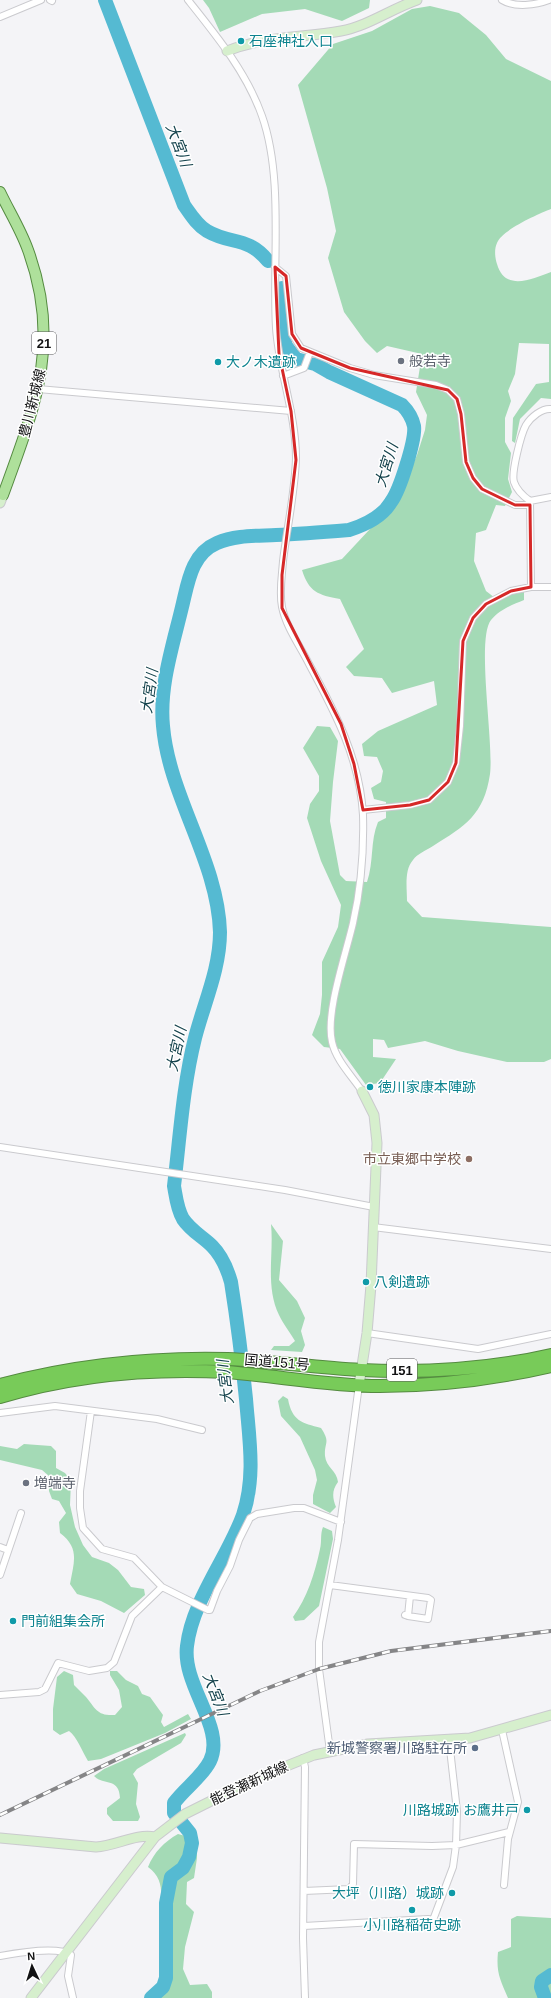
<svg xmlns="http://www.w3.org/2000/svg" width="551" height="1998" viewBox="0 0 551 1998" font-family="Helvetica,'Noto Sans JP',sans-serif">
  <style>
    .green { fill: #a4dab6 }
    .lines { fill: none; stroke-linecap: round; stroke-linejoin: round }
    .river { stroke: #55bad2; stroke-width: 14 }
    .street-casing { stroke: #cacace; stroke-width: 8 }
    .secondary-casing { stroke: #cacace; stroke-width: 11 }
    .primary-casing { stroke: #548a40; stroke-width: 12 }
    .highway-casing { stroke: #548a40; stroke-width: 14 }
    .street { stroke: #fff; stroke-width: 6 }
    .secondary { stroke: #d6efcd; stroke-width: 9 }
    .primary { stroke: #aee09b; stroke-width: 10 }
    .highway { stroke: #78cb59; stroke-width: 12 }
    .rail-casing { stroke: #858587; stroke-width: 4 }
    .rail { stroke: #fff; stroke-width: 2.5; stroke-dasharray: 8; stroke-linecap: butt }
    .marked { fill: none; stroke: #d62828; stroke-width: 3; stroke-linejoin: round }
    .culture-dot { fill: #0f9aa8; stroke: #fff; stroke-width: 1.5 }
    .worship-dot { fill: #6b7280; stroke: #fff; stroke-width: 1.5 }
    .education-dot { fill: #8d6e63; stroke: #fff; stroke-width: 1.5 }
    .service-dot { fill: #5c6f8a; stroke: #fff; stroke-width: 1.5 }
    .labels { text-anchor: middle; dominant-baseline: central; stroke-width: 3; stroke-linejoin: round; paint-order: stroke }
    .shield { fill: #fff; stroke: #59595a; stroke-width: 1 }
    .shield-label { font-size: 13px; font-weight: bold; fill: #121213 }
    .culture-label { font-size: 14px; fill: #0d838f; stroke: #fff; text-anchor: start }
    .worship-label { font-size: 14px; fill: #5b616d; stroke: #fff; text-anchor: start }
    .street-label { font-size: 14px; fill: #121213; stroke: #fff }
    .education-label { font-size: 14px; fill: #785e54; stroke: #fff; text-anchor: end }
    .service-label { font-size: 14px; fill: #4e5e75; stroke: #fff; text-anchor: end }
    .water-label { font-size: 15px; font-style: italic; fill: #15434d; stroke: #fff }
  </style>
  <rect width="100%" height="100%" fill="#f4f4f7"/>
  <path class="green" d="M 203,0 L 370,0 L 369,8 L 342,21 L 305,9 L 262,14 L 220,32 L 209,8 Z
    M 430,6 L 459,13 L 486,35 L 506,59 L 551,81 L 551,209 C 538,214 502,230 497,243 C 494,249 495,258 497,264 C 505,292 532,279 551,272 L 551,399 L 541,398 L 520,419 L 515,443 L 512,441 L 513,418 L 536,384 L 549,382 L 549,344 L 519,343 L 515,374 L 508,391 L 511,401 L 505,418 L 505,442 L 511,453 L 508,479 L 512,492 L 505,506 L 496,505 L 486,530 L 476,533 L 474,561 L 486,591 L 499,601 L 514,593 L 524,592 L 524,600 C 512,605 500,609 491,620 C 476,639 494,742 490,774 C 484,815 465,826 433,846 C 427,850 417,854 413,860 C 404,870 407,888 407,901 L 422,917 L 551,927 L 551,1059 L 544,1062 L 507,1062 L 458,1051 L 425,1041 L 388,1048 L 384,1040 L 373,1039 L 373,1057 L 396,1059 L 380,1083 L 366,1085 L 340,1049 L 324,1047 L 312,1035 L 320,1014 L 322,995 L 322,962 L 338,927 L 341,905 L 321,861 L 307,818 L 310,804 L 319,791 L 319,776 L 303,748 L 317,726 L 330,727 L 338,741 L 333,782 L 330,821 L 340,875 L 346,881 L 367,882 C 374,862 370,841 378,822 L 386,818 L 386,802 L 374,799 L 371,788 L 381,782 L 383,771 L 377,757 L 364,756 L 362,744 L 378,731 L 437,705 L 434,681 L 392,693 L 382,678 L 354,676 L 346,667 L 364,649 L 340,599 C 318,595 309,592 302,570 L 342,559 L 398,499 L 417,455 L 425,430 L 427,415 L 416,392 L 422,354 L 387,346 L 377,353 L 365,341 L 344,312 L 328,258 L 336,231 L 327,188 L 298,85 L 333,44 L 372,31 L 412,9 Z
    M 271,1224 L 283,1241 L 279,1280 L 297,1301 L 305,1318 L 301,1331 L 305,1345 L 302,1352 L 271,1350 L 274,1346 L 289,1346 L 295,1341 C 290,1332 283,1324 279,1315 C 265,1286 274,1254 271,1224 Z
    M 283,1396 L 288,1399 C 292,1421 302,1423 321,1428 C 331,1443 324,1442 325,1456 C 326,1467 337,1471 338,1482 C 332,1490 332,1497 336,1507 L 330,1513 L 313,1504 L 313,1495 L 317,1480 L 315,1470 L 300,1437 L 281,1416 L 278,1401 Z
    M 24,1444 L 51,1446 L 56,1451 L 56,1468 L 65,1473 L 71,1481 L 70,1505 L 75,1527 L 83,1545 L 92,1557 L 109,1563 L 118,1570 L 131,1587 L 144,1589 L 145,1595 L 124,1613 L 101,1601 L 77,1594 L 70,1584 C 74,1562 80,1548 60,1533 L 59,1522 L 66,1513 L 59,1501 L 52,1499 L 49,1491 L 49,1476 L 42,1470 L 0,1460 L 0,1446 L 17,1449 Z
    M 323,1527 L 332,1531 L 333,1539 L 319,1606 L 304,1620 L 295,1621 L 293,1617 C 307,1598 315,1573 320,1549 C 322,1542 320,1534 323,1527 Z
    M 64,1671 L 73,1675 L 74,1685 C 78,1689 82,1693 86,1697 C 96,1709 97,1716 115,1715 L 122,1707 L 119,1690 L 110,1675 L 110,1671 L 117,1671 L 126,1680 L 138,1686 L 142,1694 L 150,1697 L 163,1715 L 161,1722 L 164,1727 L 188,1714 L 191,1719 L 165,1733 L 101,1759 L 88,1761 C 82,1751 77,1737 69,1731 L 60,1735 L 53,1730 L 53,1709 L 57,1677 Z
    M 185,1733 L 186,1735 L 181,1743 L 137,1769 L 133,1774 L 138,1783 L 136,1804 L 140,1817 L 138,1821 L 113,1821 L 107,1814 L 107,1808 L 120,1798 C 119,1777 104,1786 94,1776 L 104,1769 Z
    M 178,1834 L 197,1839 L 197,1858 L 194,1878 L 187,1882 L 186,1904 L 194,1912 L 185,1947 L 183,1969 L 190,1985 L 207,1984 L 212,1992 L 212,1998 L 158,1998 C 170,1987 174,1964 169,1949 C 168,1944 162,1941 161,1936 C 155,1912 172,1884 148,1867 C 154,1852 164,1842 178,1834 Z
    M 517,1916 L 551,1918 L 551,1998 L 508,1998 C 500,1980 496,1972 498,1952 L 511,1947 L 511,1919 Z"/>
  <g class="lines">
    <path class="river" d="M 105,0 L 184,205 C 191,215 197,225 207,231 C 231,245 248,236 268,261
      M 151,1998 L 163,1987 L 166,1978 L 166,1903 L 171,1877 L 183,1868 L 189,1857 L 192,1843 L 190,1833 L 174,1813 L 174,1803 C 185,1788 202,1777 210,1761 C 226,1728 182,1686 187,1646 C 192,1601 228,1557 243,1515 C 256,1476 249,1438 246,1399 C 242,1359 237,1320 231,1282 C 227,1268 222,1256 212,1246 C 203,1237 191,1231 183,1219 C 177,1209 176,1197 174,1186 C 180,1136 183,1086 195,1038 C 204,1003 220,969 220,932 C 218,861 169,797 163,726 C 159,687 173,645 182,607 C 188,583 191,554 217,543 C 235,535 256,536 276,535 C 301,534 325,532 349,530 C 365,525 382,517 391,502 C 400,490 416,439 414,426 C 412,417 408,411 402,405 L 329,372 L 315,364 L 296,359 L 286,346 L 282,331 L 282,288
      M 545,1998 L 541,1987 L 542,1981 L 551,1975"/>
    <defs>
      <path id="street" d="M 50,0 L 52,1
        M 188,0 C 216,35 247,73 262,116 C 284,178 272,262 276,328 C 279,372 296,414 296,458 C 295,492 287,528 283,561 C 282,576 279,592 282,607 C 286,627 300,646 309,664 C 335,712 360,759 363,815 C 364,851 361,888 353,923 C 346,954 325,1013 332,1042 C 336,1060 351,1075 362,1091
        M 502,0 C 515,8 536,5 549,0
        M 0,17 L 41,0
        M 275,267 L 286,276 L 292,334 L 301,348 L 350,368 L 374,375 L 436,385 L 448,390 L 457,399 L 461,414 L 466,462 L 473,478 L 482,489 L 515,505 L 530,505
        M 283,376 L 304,368 L 310,352
        M 38,389 L 291,411
        M 530,501 C 523,496 517,491 514,482 C 511,473 521,434 526,425 C 531,417 542,408 551,409
        M 531,587 L 530,501 L 551,497
        M 363,810 L 410,805 L 429,800 L 448,782 L 456,763 L 460,726 L 463,641 L 473,618 L 486,604 L 511,591 L 531,587 L 551,587
        M 0,1147 L 285,1190 L 374,1207
        M 373,1227 L 551,1249
        M 367,1333 L 478,1349 L 551,1334
        M 91,1411 L 80,1491 L 80,1508 L 83,1528 L 102,1549 L 134,1558 L 162,1587 L 208,1610 L 210,1610 L 217,1591 L 230,1566 L 239,1540 L 250,1518 L 257,1514 L 294,1508 L 304,1508 L 341,1522
        M 0,1413 L 55,1406 L 157,1419 L 202,1430
        M 0,1547 L 8,1550
        M 0,1575 L 21,1513
        M 330,1585 L 428,1598 L 431,1600 L 428,1619 L 408,1616
        M 405,1615 L 408,1616 L 410,1596
        M 0,1695 L 39,1692 L 45,1689 L 58,1663 L 89,1671 L 107,1668 L 114,1662 L 132,1616 L 162,1587
        M 502,1730 L 518,1802 L 508,1839 L 504,1885
        M 330,1751 L 319,1669 L 319,1642 L 338,1540 L 359,1385
        M 303,1758 L 305,1767 L 303,1938 L 305,1998
        M 304,1891 L 349,1889 L 353,1884 L 354,1844 L 432,1846 L 456,1845 L 509,1832
        M 304,1926 L 428,1919 L 433,1920 L 453,1867 L 456,1845 L 457,1811 L 449,1740
        M 0,1956 C 16,1953 59,1946 71,1955 L 68,1976 L 73,1998"/>
      <path id="secondary" d="M 227,51 C 264,36 302,38 341,31 C 368,26 391,9 417,0
        M 0,503 L 3,495
        M 359,1385 L 367,1333 L 371,1285 L 377,1143 L 374,1115 L 362,1091
        M 0,1838 L 96,1847 C 116,1846 136,1833 155,1837
        M 31,1998 L 155,1837 L 185,1814 L 259,1777 L 314,1755 L 368,1744 L 470,1738 L 551,1715"/>
      <path id="primary" d="M 0,192 C 9,211 21,230 28,250 C 62,343 35,407 3,495 L 0,494"/>
      <path id="highway" d="M 0,1385 C 75,1365 151,1357 228,1359 C 273,1361 317,1368 361,1370 C 424,1373 490,1369 551,1355
        M 0,1397 C 73,1375 151,1368 227,1372 C 278,1376 329,1386 380,1386 C 438,1386 495,1379 551,1366"/>
    </defs>
    <use href="#street" class="street-casing"/>
    <use href="#secondary" class="secondary-casing"/>
    <use href="#primary" class="primary-casing"/>
    <use href="#highway" class="highway-casing"/>
    <use href="#street" class="street"/>
    <use href="#secondary" class="secondary"/>
    <use href="#primary" class="primary"/>
    <use href="#highway" class="highway"/>
    <defs>
      <path id="rail" d="M 0,1815 L 260,1691 L 319,1669 L 391,1651 L 551,1631"/>
    </defs>
    <use href="#rail" class="rail-casing"/>
    <use href="#rail" class="rail"/>
  </g>
  <path class="marked" d="M 275,267 L 286,276 L 292,334 L 301,348 L 350,368 L 448,390 L 457,399 L 461,414 L 466,462 L 473,478 L 482,489 L 515,505 L 530,505 L 531,587 L 511,591 L 486,604 L 473,618 L 463,641 L 456,763 L 448,782 L 429,800 L 410,805 L 363,810 L 354,764 L 341,724 L 282,608 L 282,575 L 296,460 L 291,411 L 279,354 Z"/>
  <g class="culture-dot">
    <circle cx="241" cy="41" r="4"/>
    <circle cx="218" cy="362" r="4"/>
    <circle cx="370" cy="1087" r="4"/>
    <circle cx="366" cy="1282" r="4"/>
    <circle cx="13" cy="1621" r="4"/>
    <circle cx="527" cy="1810" r="4"/>
    <circle cx="452" cy="1893" r="4"/>
    <circle cx="412" cy="1910" r="4"/>
  </g>
  <g class="worship-dot">
    <circle cx="401" cy="361" r="4"/>
    <circle cx="26" cy="1483" r="4"/>
  </g>
  <circle class="education-dot" cx="469" cy="1159" r="4"/>
  <circle class="service-dot" cx="475" cy="1748" r="4"/>
  <g class="labels">
    <g class="shield">
      <rect x="32" y="332" width="24" height="22" rx="3"/>
      <rect x="387" y="1359" width="30" height="22" rx="3"/>
    </g>
    <g class="shield-label">
      <text x="44" y="343">21</text>
      <text x="402" y="1370">151</text>
    </g>
    <g class="culture-label">
      <text x="249" y="41">石座神社入口</text>
      <text x="226" y="362">大ノ木遺跡</text>
      <text x="378" y="1087">徳川家康本陣跡</text>
      <text x="374" y="1282">八剣遺跡</text>
      <text x="21" y="1621">門前組集会所</text>
      <text x="519" y="1810" text-anchor="end">川路城跡 お鷹井戸</text>
      <text x="444" y="1893" text-anchor="end">大坪（川路）城跡</text>
      <text x="412" y="1925" text-anchor="middle">小川路稲荷史跡</text>
    </g>
    <g class="worship-label">
      <text x="409" y="361">般若寺</text>
      <text x="34" y="1483">増端寺</text>
    </g>
    <g class="street-label">
      <text transform="translate(32 403) rotate(-76)">豊川新城線</text>
      <text transform="translate(277 1362) rotate(5)">国道151号</text>
      <text transform="translate(249 1783) rotate(-25)">能登瀬新城線</text>
    </g>
    <g class="education-label">
      <text x="461" y="1159">市立東郷中学校</text>
    </g>
    <g class="service-label">
      <text x="467" y="1748">新城警察署川路駐在所</text>
    </g>
    <g class="water-label">
      <text transform="translate(179 145) rotate(69)">大宮川</text>
      <text transform="translate(386 465) rotate(-73)">大宮川</text>
      <text transform="translate(149 691) rotate(-82)">大宮川</text>
      <text transform="translate(176 1049) rotate(-78)">大宮川</text>
      <text transform="translate(225 1382) rotate(-97)">大宮川</text>
      <text transform="translate(216 1694) rotate(69)">大宮川</text>
    </g>
  </g>
  <g transform="translate(32 1966) rotate(356)" stroke="#ffffff" stroke-width="3" paint-order="stroke">
  <path d="M0-3L7 15L0 10L-7 15Z" fill="#121213"/>
  <text y="-6" font-size="11" font-weight="bold" text-anchor="middle" fill="#121213">N</text>
  </g>
</svg>
